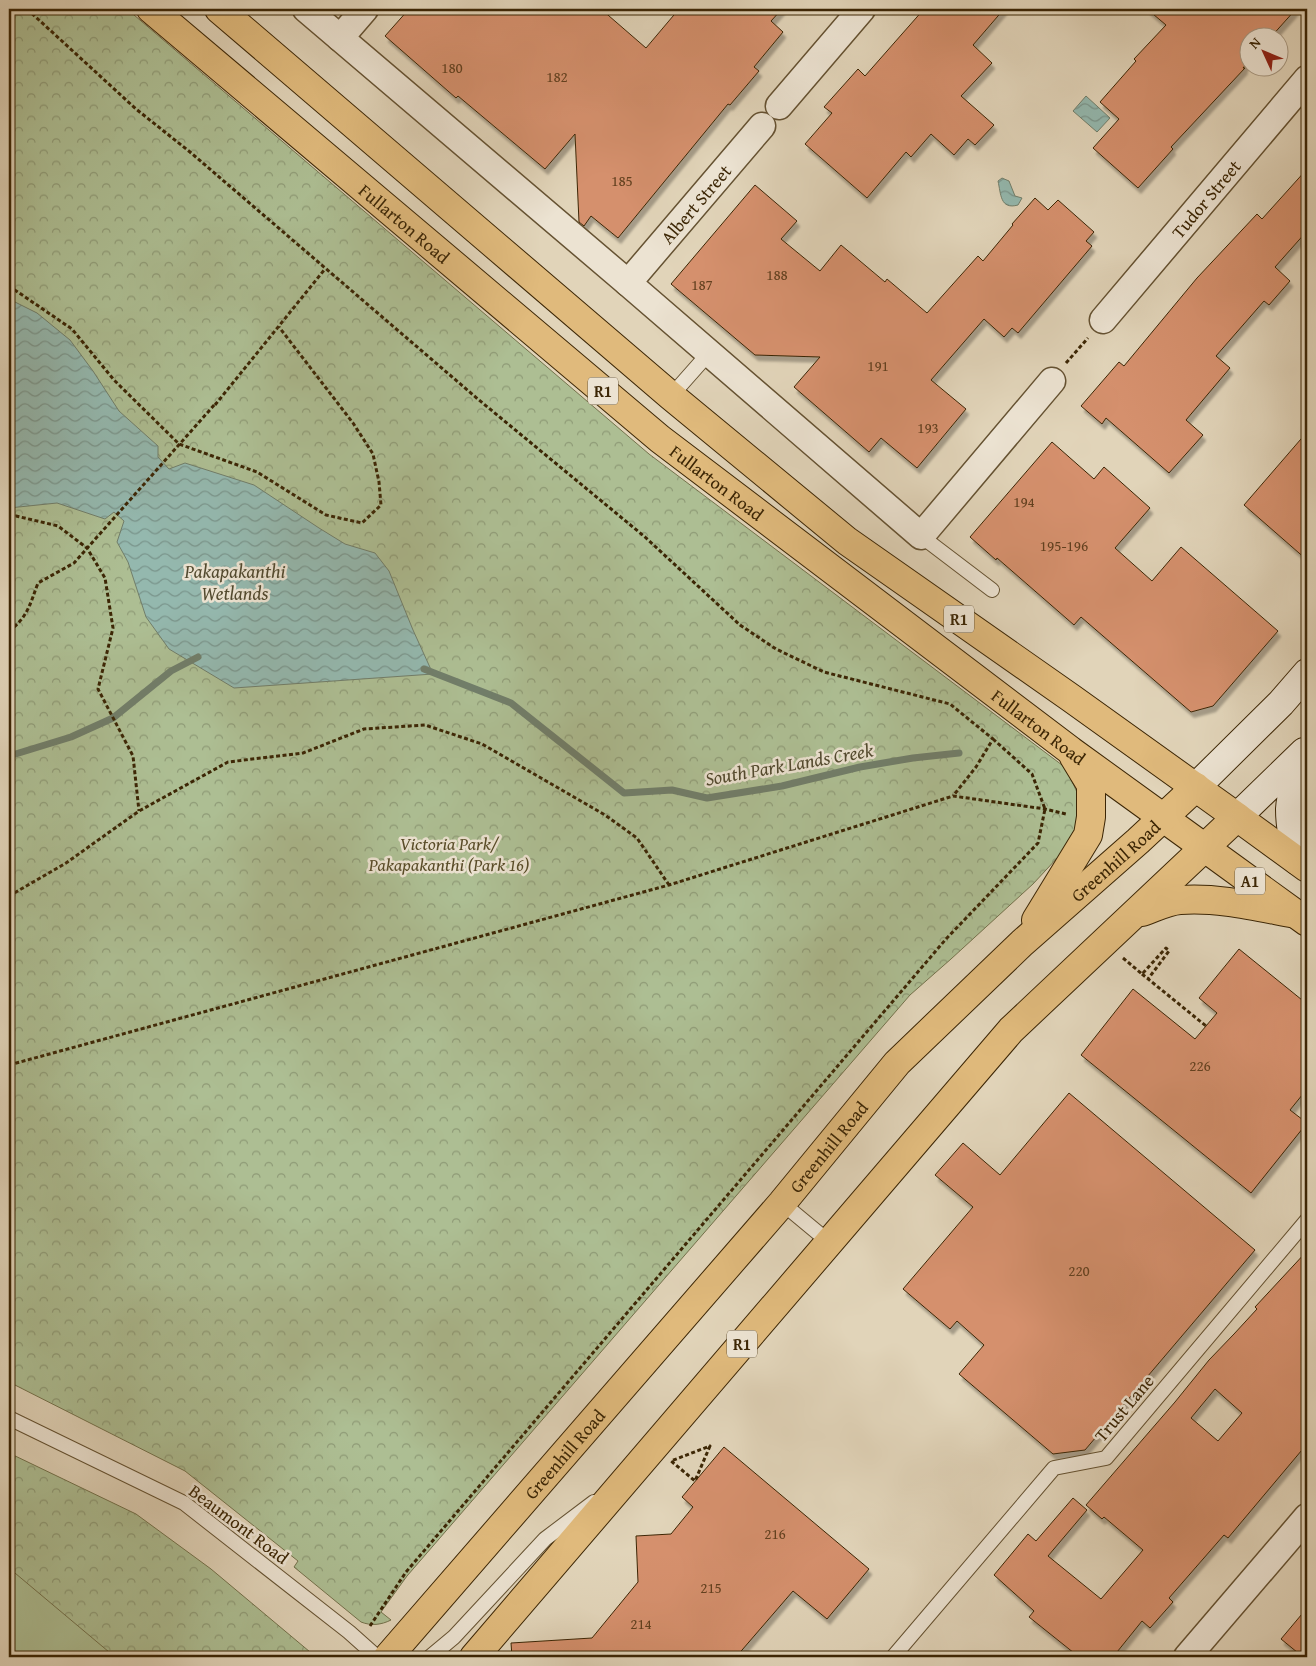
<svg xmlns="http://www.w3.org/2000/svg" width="1316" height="1666" viewBox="0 0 1316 1666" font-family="'Gentium Book Plus',serif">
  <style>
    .park { fill: url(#park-crowns); stroke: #74724c }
    .garden { fill: #adbe93; stroke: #74724c }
    .water { fill: url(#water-waves); stroke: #717e6a }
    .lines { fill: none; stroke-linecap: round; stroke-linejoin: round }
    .stream { stroke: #717e6a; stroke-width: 7 }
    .building { fill: #d5906d; stroke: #3c2605; fill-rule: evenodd; filter: url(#shadow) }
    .lane-casing { stroke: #655232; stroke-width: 16 }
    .street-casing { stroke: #655232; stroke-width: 29 }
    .secondary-casing { stroke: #3c2605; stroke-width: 30 }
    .primary-casing { stroke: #3c2605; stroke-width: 30 }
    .highway-casing { stroke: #3c2605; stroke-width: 30 }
    .path { stroke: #3c2605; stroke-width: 3; stroke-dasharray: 4 2.5; stroke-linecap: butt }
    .lane { stroke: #ece3d2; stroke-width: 14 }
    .street { stroke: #ece3d2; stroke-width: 26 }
    .secondary { stroke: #ece3d2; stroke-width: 28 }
    .primary { stroke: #e0ba7c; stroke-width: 28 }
    .highway { stroke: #e0ba7c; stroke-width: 28 }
    .labels { text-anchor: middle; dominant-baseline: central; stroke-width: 5; stroke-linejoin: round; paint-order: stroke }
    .number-label { font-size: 15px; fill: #62401f }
    .shield { fill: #ece3d2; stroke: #715f42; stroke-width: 1 }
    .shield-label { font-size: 16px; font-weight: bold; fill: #3c2605 }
    .street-label { font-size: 18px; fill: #3c2605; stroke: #ece3d2 }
    .park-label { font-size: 18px; font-style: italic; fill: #584c28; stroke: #ece3d2 }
    .water-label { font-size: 19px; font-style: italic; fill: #524a2f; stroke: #ece3d2 }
  </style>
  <defs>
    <pattern id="park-crowns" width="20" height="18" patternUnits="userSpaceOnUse" patternTransform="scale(1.25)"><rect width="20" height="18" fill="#adbe93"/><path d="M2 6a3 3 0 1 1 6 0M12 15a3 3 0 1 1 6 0" fill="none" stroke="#8e9a76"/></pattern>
    <pattern id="water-waves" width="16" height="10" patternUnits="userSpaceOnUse" patternTransform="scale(1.25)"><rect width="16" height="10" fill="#94b8ae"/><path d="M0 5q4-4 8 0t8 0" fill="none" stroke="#7a958c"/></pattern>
    <filter id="shadow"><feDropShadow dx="3" dy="5.5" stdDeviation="1" flood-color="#0004"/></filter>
  </defs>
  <rect width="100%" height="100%" fill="#e1d4b9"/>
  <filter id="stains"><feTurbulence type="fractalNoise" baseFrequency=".004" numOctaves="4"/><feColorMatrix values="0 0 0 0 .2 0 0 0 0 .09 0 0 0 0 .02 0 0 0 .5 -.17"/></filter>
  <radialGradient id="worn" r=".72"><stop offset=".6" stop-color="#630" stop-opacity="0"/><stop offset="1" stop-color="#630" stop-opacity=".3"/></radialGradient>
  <path class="park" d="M 9,9 L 127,9 L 649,454 L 1066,768 L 1081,801 L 1075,831 L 1059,856 L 1033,884 L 951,959 L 910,995 L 407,1576 L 381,1612 L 391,1620 C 381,1625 371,1626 361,1622 L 294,1567 L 298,1561 L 185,1471 L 9,1382 Z
    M 9,1453 L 136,1514 L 211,1569 L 316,1657 L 9,1657 Z"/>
  <path class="garden" d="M 9,1568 L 109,1652 L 104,1657 L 9,1657 Z"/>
  <path class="water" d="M 1086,96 L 1110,118 L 1097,132 L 1073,111 Z
    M 1002,178 L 1009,181 L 1015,196 L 1022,198 L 1018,205 C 1000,210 1001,194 998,181 Z
    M 9,299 L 37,313 L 70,340 L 93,371 L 119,411 L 158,446 L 158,457 L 169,469 L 185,463 L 254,485 L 319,528 L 345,544 L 375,553 L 389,571 L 413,630 L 433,674 L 234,688 L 169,649 L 146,617 L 128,562 L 117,542 L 124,521 L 114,512 L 105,519 L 57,503 L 9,508 Z"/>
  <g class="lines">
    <path class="stream" d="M 424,669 L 511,703 L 624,793 L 672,790 L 707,798 L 782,786 L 860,767 L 913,758 L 959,753
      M 9,756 L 71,737 L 113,718 L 171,671 L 198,657"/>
  </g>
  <path class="building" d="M 409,9 L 601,9 L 646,48 L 679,9 L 782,9 L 771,21 L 783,32 L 754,67 L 759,71 L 730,105 L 728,104 L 618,238 L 591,216 L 584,226 L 579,222 L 575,134 L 545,169 L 458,96 L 456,98 L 385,36 Z
    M 924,9 L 1004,9 L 973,45 L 992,63 L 961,96 L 994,125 L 975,145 L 968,139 L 954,155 L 931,134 L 911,157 L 906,152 L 867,198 L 805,144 L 832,113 L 824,107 L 858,69 L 865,76 Z
    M 1147,9 L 1296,9 L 1270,38 L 1248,38 L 1248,62 L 1243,68 L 1245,68 L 1171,147 L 1173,149 L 1138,188 L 1093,148 L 1119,119 L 1100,102 L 1136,61 L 1134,59 L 1166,25 Z
    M 1307,169 L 1307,231 L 1275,267 L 1290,281 L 1269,305 L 1264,301 L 1216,356 L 1230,368 L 1186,420 L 1203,435 L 1169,473 L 1106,418 L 1102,424 L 1081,406 L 1119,362 L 1124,366 L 1197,278 L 1257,214 L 1262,219 Z
    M 755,185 L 797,221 L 781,239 L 820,271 L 841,245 L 885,282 L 887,279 L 927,313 L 978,256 L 983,261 L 1013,225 L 1012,224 L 1035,198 L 1048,210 L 1058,200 L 1094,232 L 1086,241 L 1092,246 L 1018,333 L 1012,328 L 1004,337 L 984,319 L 931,380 L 966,409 L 917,468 L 881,438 L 869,452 L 794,387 L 820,357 L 755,355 L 671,284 Z
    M 1307,432 L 1307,560 L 1244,505 Z
    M 1052,442 L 1094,479 L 1104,467 L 1150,508 L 1115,548 L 1152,581 L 1181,547 L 1278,631 L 1213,706 L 1191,712 L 1081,617 L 1074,625 L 997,558 L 996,560 L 970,537 Z
    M 1239,949 L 1307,1004 L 1307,1089 L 1290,1110 L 1307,1123 L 1251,1193 L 1081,1055 L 1133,989 L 1195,1039 L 1217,1013 L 1199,998 Z
    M 1069,1093 L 1255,1250 L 1085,1450 L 1053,1454 L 959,1374 L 984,1345 L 957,1321 L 950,1329 L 903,1289 L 973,1207 L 935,1175 L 963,1143 L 1000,1175 Z
    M 1307,1251 L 1307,1444 L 1228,1538 L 1224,1535 L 1169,1598 L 1173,1602 L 1150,1628 L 1142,1621 L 1113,1657 L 1079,1657 L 1029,1617 L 1034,1611 L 994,1575 L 1028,1534 L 1036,1541 L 1073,1498 L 1087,1510 L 1048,1556 L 1101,1599 L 1143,1550 L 1104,1517 L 1102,1519 L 1086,1505 L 1175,1402 L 1209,1360 L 1234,1334 L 1257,1309 L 1255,1307 ZM 1215,1389 L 1242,1413 L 1218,1441 L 1191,1418 Z
    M 724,1447 L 869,1569 L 827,1619 L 793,1591 L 736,1657 L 512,1657 L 511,1643 L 592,1638 L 638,1582 L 636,1536 L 671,1534 L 693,1507 L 682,1497 Z
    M 1307,1608 L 1307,1657 L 1303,1657 L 1281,1639 Z"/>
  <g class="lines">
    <defs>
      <path id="lane" d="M 671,396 L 709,353
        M 921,536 L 992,590
        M 782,1203 L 829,1242
        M 9,1418 L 184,1503 L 349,1632 L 377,1657
        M 430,1657 L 454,1637 L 545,1539 L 594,1502
        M 893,1657 L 1054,1468 L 1106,1458 L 1307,1220"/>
      <g id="street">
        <path d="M 306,9 L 628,283 L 921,536 L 1052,381"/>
        <path d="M 340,38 L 365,9"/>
        <path d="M 779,106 L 862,9"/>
        <path id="s1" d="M 628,283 L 762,126"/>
        <path id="s2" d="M 1103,320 L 1307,79"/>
        <path d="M 1187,1657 L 1307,1517"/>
      </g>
      <path id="secondary" d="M 1196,787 L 1281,703 L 1307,673
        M 1237,817 L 1304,752
        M 1298,861 C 1294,844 1290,827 1290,809 C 1291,791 1300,772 1307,756"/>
      <path id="primary" d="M 1237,817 L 1307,868
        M 1205,848 L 1307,922"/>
      <g id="highway">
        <path id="s3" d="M 151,9 L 660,439 L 1071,751 L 1205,848"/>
        <path d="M 219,9 L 671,396 L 847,541 L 1071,698 L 1237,817 L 1011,1030 L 474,1657"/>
        <path d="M 1142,912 C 1154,908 1167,901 1180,900 C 1218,897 1258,907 1296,914"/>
        <path d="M 1036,920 L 1088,835 L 1091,817 L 1091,785 L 1074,757"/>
        <path id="s4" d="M 388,1657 L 782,1203 L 897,1063 L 1022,943 L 1138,841 L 1196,787"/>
      </g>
    </defs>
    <use href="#lane" class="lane-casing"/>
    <use href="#street" class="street-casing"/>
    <use href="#secondary" class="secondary-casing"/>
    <use href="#primary" class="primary-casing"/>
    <use href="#highway" class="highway-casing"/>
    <path class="path" d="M 27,9 L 136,109 L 190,152 L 479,400 L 645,537 L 740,625 L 776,649 L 824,672 L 950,704 L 993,739 L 976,767 L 953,796
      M 9,286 L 72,329 L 114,380 L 179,444 L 257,472 L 326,515 L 362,523 L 381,505 L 379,482 L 373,454 L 353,423 L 279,327
      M 1066,363 L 1088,338
      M 215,405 L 325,269
      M 9,517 L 16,516 L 58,526 L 87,548 L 105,578 L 113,628 L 98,689 L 133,756 L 139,811
      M 9,631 C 28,617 30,604 38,583 L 74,563 L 216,403
      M 9,896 L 66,863 L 139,811 L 228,762 L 303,753 L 364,729 L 425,725 L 482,744 L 605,815 L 637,838 L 669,885
      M 1123,958 L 1142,974 L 1166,948 L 1169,951 L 1148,979
      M 1142,974 L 1206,1026
      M 9,1065 L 669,885 L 953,796 L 1045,809 L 1066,814
      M 710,1446 L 695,1481 L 671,1461 Z
      M 370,1626 L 406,1572 L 946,939 L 1038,843 L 1045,809 L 1032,774 L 993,739"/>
    <use href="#lane" class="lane"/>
    <use href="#street" class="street"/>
    <use href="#secondary" class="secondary"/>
    <use href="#primary" class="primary"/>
    <use href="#highway" class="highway"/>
  </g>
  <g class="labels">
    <g class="number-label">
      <text x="452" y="67">180</text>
      <text x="557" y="76">182</text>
      <text x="622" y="180">185</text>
      <text x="777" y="274">188</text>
      <text x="702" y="284">187</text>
      <text x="878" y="365">191</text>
      <text x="928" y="427">193</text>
      <text x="1024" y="501">194</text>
      <text x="1064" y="545">195-196</text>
      <text x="1200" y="1065">226</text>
      <text x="1079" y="1270">220</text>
      <text x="775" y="1533">216</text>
      <text x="711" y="1587">215</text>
      <text x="641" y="1623">214</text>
    </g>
    <g class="shield">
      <rect x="588" y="377.5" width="30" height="27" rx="4"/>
      <rect x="944" y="605.5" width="30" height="27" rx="4"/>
      <rect x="1235" y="867.5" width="30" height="27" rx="4"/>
      <rect x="727" y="1330.5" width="30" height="27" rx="4"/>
    </g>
    <g class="shield-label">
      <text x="603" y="391">R1</text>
      <text x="959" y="619">R1</text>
      <text x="1250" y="881">A1</text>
      <text x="742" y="1344">R1</text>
    </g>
    <g class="street-label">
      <text stroke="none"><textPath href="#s2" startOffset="159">Tudor Street</textPath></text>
      <text stroke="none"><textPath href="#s1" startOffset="104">Albert Street</textPath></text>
      <text stroke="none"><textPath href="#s3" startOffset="332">Fullarton Road</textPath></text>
      <text stroke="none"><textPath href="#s3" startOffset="738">Fullarton Road</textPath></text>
      <text stroke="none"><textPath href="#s3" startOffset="1142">Fullarton Road</textPath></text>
      <text stroke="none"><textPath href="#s4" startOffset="1080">Greenhill Road</textPath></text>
      <text stroke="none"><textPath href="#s4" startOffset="674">Greenhill Road</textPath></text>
      <text transform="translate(1124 1408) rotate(-50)">Trust Lane</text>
      <text stroke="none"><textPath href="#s4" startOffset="269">Greenhill Road</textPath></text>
      <text transform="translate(239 1524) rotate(37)">Beaumont Road</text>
    </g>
    <g class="park-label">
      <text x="449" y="843">Victoria Park/<tspan x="449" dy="21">Pakapakanthi (Park 16)</tspan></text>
    </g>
    <g class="water-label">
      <text x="235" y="571">Pakapakanthi<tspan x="235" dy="22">Wetlands</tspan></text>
      <text transform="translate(789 764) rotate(-10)">South Park Lands Creek</text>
    </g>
  </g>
  <rect width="1316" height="1666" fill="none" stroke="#e1d4b9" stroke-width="30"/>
  <rect x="10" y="10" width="1296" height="1646" fill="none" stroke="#3c2605" stroke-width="2.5"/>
  <rect x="15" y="15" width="1286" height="1636" fill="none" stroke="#3c2605"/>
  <g transform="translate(1264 52) rotate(314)"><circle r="24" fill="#ece3d2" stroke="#a69780"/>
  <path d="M0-4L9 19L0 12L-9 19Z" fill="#8f2418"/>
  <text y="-8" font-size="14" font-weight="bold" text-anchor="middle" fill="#3c2605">N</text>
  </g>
  <rect width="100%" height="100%" filter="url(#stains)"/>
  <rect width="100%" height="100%" fill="url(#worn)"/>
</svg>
